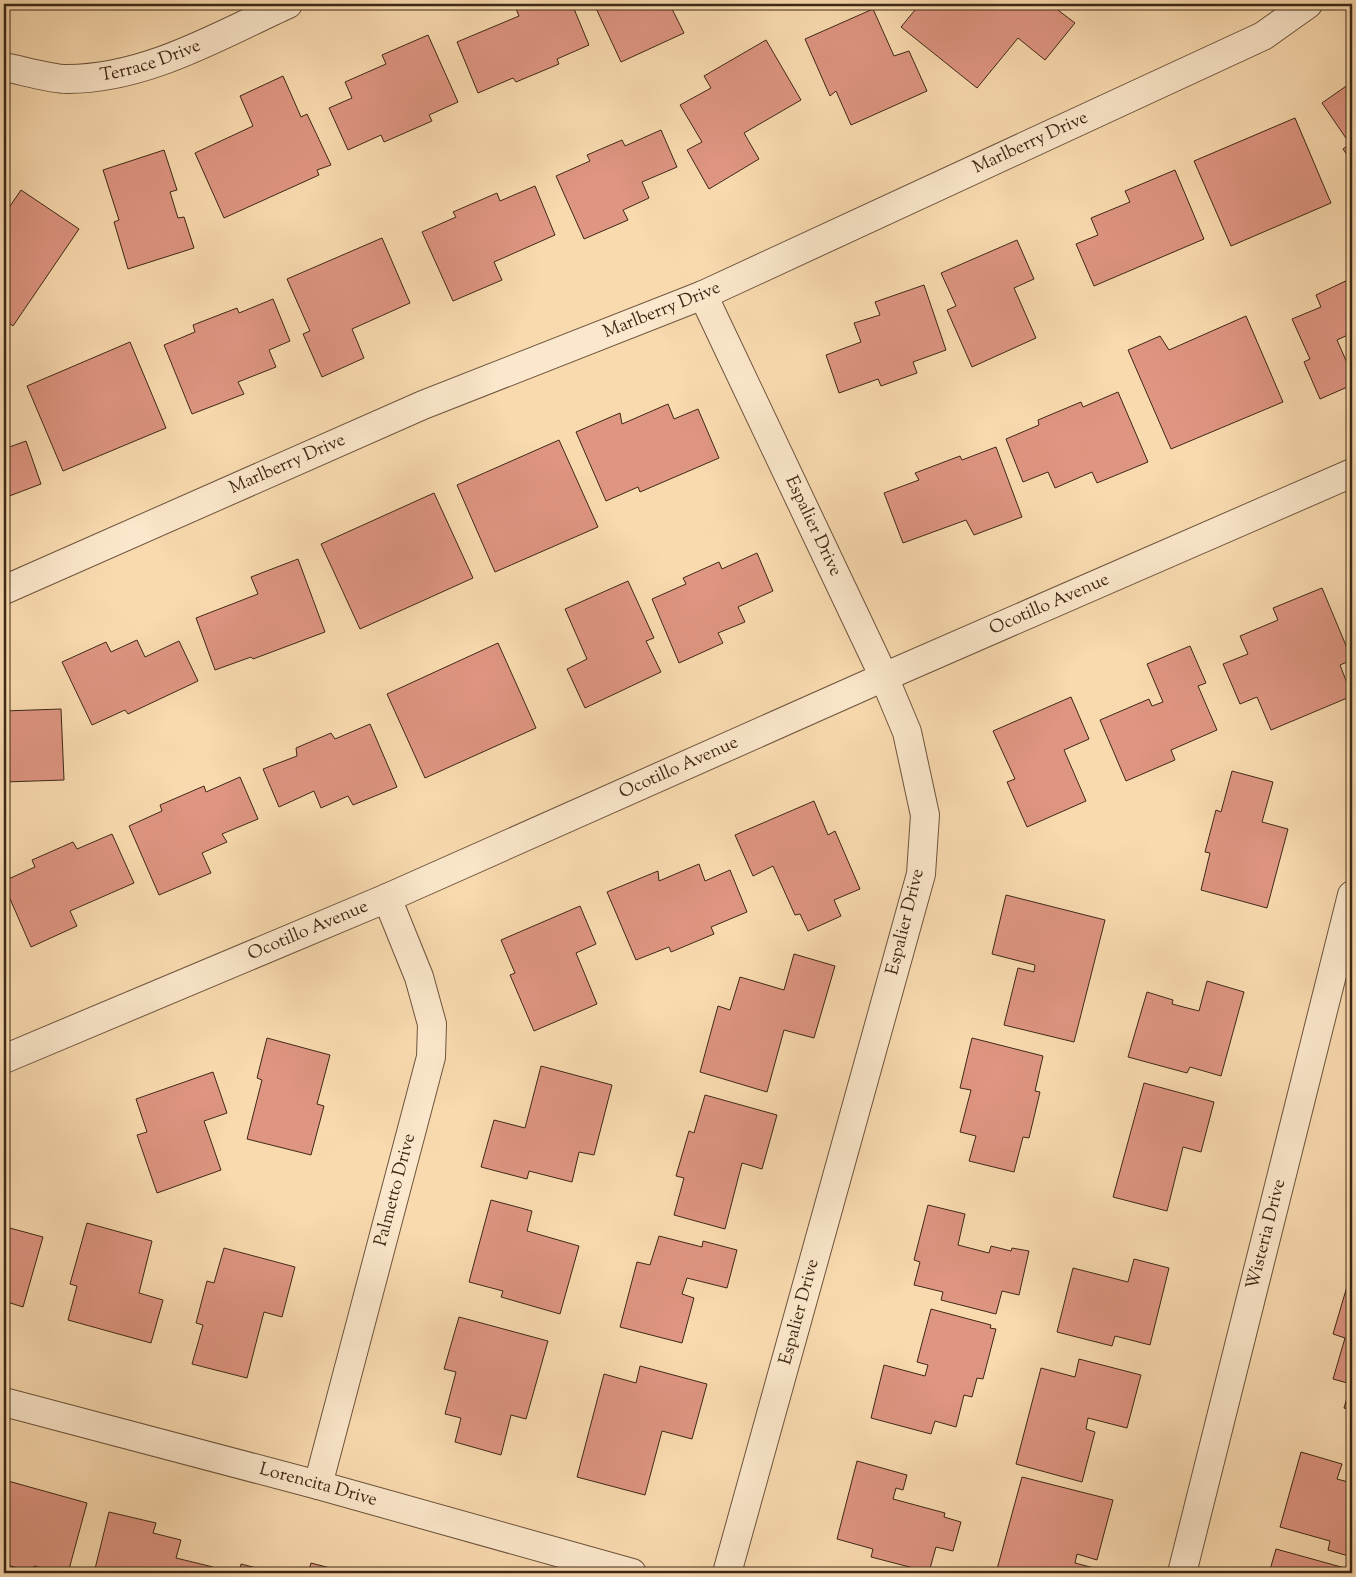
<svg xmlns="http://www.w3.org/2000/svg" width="1356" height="1577" viewBox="0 0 1356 1577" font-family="'Sorts Mill Goudy',serif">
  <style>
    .building { fill: #de9581; stroke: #3e2816 }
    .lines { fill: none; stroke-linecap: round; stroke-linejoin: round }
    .street-casing { stroke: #6d543c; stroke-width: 30 }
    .street { stroke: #fbe7cb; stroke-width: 28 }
    .labels { text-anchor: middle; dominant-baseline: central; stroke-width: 5; stroke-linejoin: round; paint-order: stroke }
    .street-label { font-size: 18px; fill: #3e2816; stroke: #fbe7cb }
  </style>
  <rect width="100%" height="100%" fill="#f9daaf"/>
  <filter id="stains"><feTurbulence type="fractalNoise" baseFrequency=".004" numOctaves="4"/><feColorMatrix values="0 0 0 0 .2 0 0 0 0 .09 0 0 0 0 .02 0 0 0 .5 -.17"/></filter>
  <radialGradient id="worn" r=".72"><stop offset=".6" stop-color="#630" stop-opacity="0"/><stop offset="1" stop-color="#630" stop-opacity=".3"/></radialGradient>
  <path class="building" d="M 514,4 L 572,4 L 589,45 L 557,59 L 559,64 L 516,82 L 513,78 L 478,93 L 457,42 L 519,16 Z
    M 594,4 L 672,4 L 670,5 L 684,33 L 621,62 Z
    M 920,4 L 1050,4 L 1075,23 L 1045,60 L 1018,38 L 977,88 L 901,27 Z
    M 873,9 L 894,56 L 909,51 L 927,91 L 851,125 L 836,91 L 830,96 L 805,39 Z
    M 428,35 L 458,102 L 429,115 L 432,121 L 384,142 L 381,135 L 348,150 L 329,108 L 352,98 L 345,82 L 386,64 L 382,55 Z
    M 766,40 L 801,100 L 744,133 L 759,159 L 709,189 L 687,150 L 702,142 L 680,105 L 711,88 L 704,76 Z
    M 283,76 L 301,117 L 307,114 L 331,165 L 317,170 L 319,175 L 224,218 L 195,153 L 253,126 L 240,96 Z
    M 1352,82 L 1352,162 L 1343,149 L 1350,144 L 1322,103 Z
    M 1295,118 L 1331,203 L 1231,246 L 1194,161 Z
    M 661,130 L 677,167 L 642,182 L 649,198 L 623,210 L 628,220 L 584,239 L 556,176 L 590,161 L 587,155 L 622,140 L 625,146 Z
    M 164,150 L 177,190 L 170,192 L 178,218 L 184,217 L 194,248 L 128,269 L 114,222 L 119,220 L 103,170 Z
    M 1175,170 L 1204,239 L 1094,286 L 1076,244 L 1098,235 L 1091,218 L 1130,202 L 1125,191 Z
    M 535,186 L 555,235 L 494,262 L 502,280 L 453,301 L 422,232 L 456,217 L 453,212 L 497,193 L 500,201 Z
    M 21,190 L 79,229 L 13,326 L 4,319 L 4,215 Z
    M 382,238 L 410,303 L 352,329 L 364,358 L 322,377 L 303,334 L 310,331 L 287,279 Z
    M 1017,240 L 1034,279 L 1014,288 L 1036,338 L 972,367 L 947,310 L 956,306 L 941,273 Z
    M 1352,278 L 1352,333 L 1337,340 L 1352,374 L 1352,385 L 1320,399 L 1304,362 L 1310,359 L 1292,319 L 1321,307 L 1316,295 Z
    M 924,285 L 946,350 L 913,362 L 917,373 L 881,386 L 878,379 L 839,393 L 826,355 L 861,342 L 854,323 L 880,315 L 875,302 Z
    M 273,299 L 290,341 L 269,350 L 276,367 L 238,382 L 244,394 L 192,414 L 164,345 L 195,332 L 193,325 L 237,308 L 239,313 Z
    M 1246,316 L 1283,402 L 1171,449 L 1128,350 L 1160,336 L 1169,350 Z
    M 130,342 L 166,428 L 63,471 L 27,386 Z
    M 1118,392 L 1148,462 L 1097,483 L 1092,472 L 1055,488 L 1048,472 L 1023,482 L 1006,439 L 1039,425 L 1038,420 L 1081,402 L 1083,407 Z
    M 668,404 L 674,419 L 698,409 L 719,458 L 640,492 L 638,487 L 606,501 L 576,432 L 620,413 L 622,424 Z
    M 559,440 L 598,527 L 495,572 L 457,485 Z
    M 26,441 L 41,484 L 4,498 L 4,449 Z
    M 996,447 L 1022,517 L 974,535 L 966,520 L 903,543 L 884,493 L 919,480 L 915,473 L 960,456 L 962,460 Z
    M 434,493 L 473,578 L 360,629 L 321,544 Z
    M 757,553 L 773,591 L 738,607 L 745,622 L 718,633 L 723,643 L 679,663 L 652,599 L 686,584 L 683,578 L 719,562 L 722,569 Z
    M 298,559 L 325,632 L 253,659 L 251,657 L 215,670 L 196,618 L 258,594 L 251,577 Z
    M 628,581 L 654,638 L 646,641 L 661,672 L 585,708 L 567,669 L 587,659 L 565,609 Z
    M 1322,588 L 1352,660 L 1340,665 L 1352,696 L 1271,730 L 1257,697 L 1240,704 L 1223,664 L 1248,654 L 1240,636 L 1278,620 L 1273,608 Z
    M 137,640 L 145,657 L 179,641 L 198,681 L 128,714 L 125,710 L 92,725 L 62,662 L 106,642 L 111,652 Z
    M 498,643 L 536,728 L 425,778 L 387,694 Z
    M 1190,646 L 1206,683 L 1198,686 L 1217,730 L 1171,750 L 1175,760 L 1126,781 L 1100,720 L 1149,699 L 1152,706 L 1163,702 L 1147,664 Z
    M 1071,697 L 1089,739 L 1064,750 L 1086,801 L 1027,827 L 1007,782 L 1015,779 L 993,731 Z
    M 61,709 L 64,780 L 4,782 L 4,711 Z
    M 370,724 L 397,787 L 353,805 L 348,796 L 321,808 L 314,791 L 279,807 L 263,769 L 297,756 L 296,748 L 331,733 L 335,739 Z
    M 1232,771 L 1273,782 L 1262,822 L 1288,829 L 1267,908 L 1201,890 L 1210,853 L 1205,852 L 1216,810 L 1221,812 Z
    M 240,777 L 258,819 L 222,834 L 227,842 L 202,853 L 211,873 L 159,895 L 129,826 L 162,811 L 160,805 L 204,786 L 206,792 Z
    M 814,801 L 828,835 L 835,831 L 860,889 L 834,900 L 841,916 L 808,931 L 800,914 L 795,915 L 773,866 L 753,876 L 735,835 Z
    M 112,834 L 134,883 L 70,911 L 77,926 L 31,947 L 4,885 L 4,881 L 35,867 L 32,860 L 73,842 L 77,849 Z
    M 699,864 L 705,881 L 730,870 L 747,912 L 711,927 L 714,934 L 671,952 L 669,947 L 636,960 L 607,892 L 658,871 L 659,881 Z
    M 1006,895 L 1105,920 L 1074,1042 L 1004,1025 L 1018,968 L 1034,972 L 1035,965 L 992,954 Z
    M 580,906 L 596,944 L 576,953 L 597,1004 L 534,1031 L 510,975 L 515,973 L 501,940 Z
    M 794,954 L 835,966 L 814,1038 L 784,1030 L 767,1092 L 700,1072 L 718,1006 L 730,1010 L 740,977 L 784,990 Z
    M 1207,981 L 1244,992 L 1221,1076 L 1190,1067 L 1187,1073 L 1128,1057 L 1147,992 L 1173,1000 L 1172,1004 L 1199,1011 Z
    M 267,1038 L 330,1055 L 317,1104 L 324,1106 L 311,1155 L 247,1139 L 262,1080 L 257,1078 Z
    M 972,1038 L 1043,1056 L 1035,1091 L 1040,1092 L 1029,1138 L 1023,1137 L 1014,1172 L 969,1161 L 976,1136 L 960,1132 L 971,1090 L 960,1088 Z
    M 541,1066 L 612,1085 L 594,1155 L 579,1152 L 572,1182 L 529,1171 L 527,1179 L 481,1167 L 494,1120 L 525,1128 Z
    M 213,1072 L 227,1113 L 204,1121 L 221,1170 L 157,1193 L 137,1135 L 147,1132 L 136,1099 Z
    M 1144,1083 L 1214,1102 L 1201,1152 L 1183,1147 L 1167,1211 L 1113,1197 Z
    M 705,1095 L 777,1115 L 762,1169 L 742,1163 L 725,1229 L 674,1215 L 684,1178 L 676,1176 L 689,1131 L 694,1133 Z
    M 491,1200 L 532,1211 L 527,1231 L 579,1246 L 560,1314 L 501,1297 L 503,1291 L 469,1282 Z
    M 928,1205 L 965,1214 L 958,1245 L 989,1253 L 991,1246 L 1011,1251 L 1012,1248 L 1029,1251 L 1019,1295 L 1002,1291 L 996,1314 L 941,1300 L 943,1292 L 914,1285 L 920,1262 L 914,1260 Z
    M 4,1221 L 7,1222 L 6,1227 L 43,1237 L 23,1307 L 4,1301 Z
    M 87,1223 L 152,1241 L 139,1293 L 163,1300 L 151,1343 L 68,1320 L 77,1286 L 70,1284 Z
    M 659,1236 L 702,1247 L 703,1241 L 737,1250 L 727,1288 L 687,1278 L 682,1294 L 694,1298 L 682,1343 L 620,1327 L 637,1262 L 650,1265 Z
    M 224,1248 L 295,1267 L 282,1317 L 264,1312 L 247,1378 L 192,1364 L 203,1325 L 196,1323 L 207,1281 L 214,1283 Z
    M 1134,1259 L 1169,1268 L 1150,1345 L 1115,1336 L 1112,1346 L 1057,1332 L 1073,1268 L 1128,1282 Z
    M 1348,1283 L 1352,1284 L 1352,1410 L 1344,1408 L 1351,1384 L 1333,1379 L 1345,1338 L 1333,1334 Z
    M 931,1309 L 991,1325 L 990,1328 L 996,1329 L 983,1379 L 977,1378 L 972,1397 L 964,1395 L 956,1427 L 935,1421 L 931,1434 L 871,1418 L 884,1365 L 925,1376 L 928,1365 L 917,1362 Z
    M 459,1317 L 548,1341 L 526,1419 L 511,1415 L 501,1455 L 455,1442 L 461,1418 L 445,1414 L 456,1372 L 444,1369 Z
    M 1079,1359 L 1141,1375 L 1127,1428 L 1088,1418 L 1086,1429 L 1095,1432 L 1082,1482 L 1016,1464 L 1041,1368 L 1075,1377 Z
    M 640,1366 L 707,1384 L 692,1439 L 662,1431 L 645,1495 L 577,1477 L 604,1374 L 636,1383 Z
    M 1301,1452 L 1342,1464 L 1337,1479 L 1352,1483 L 1352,1557 L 1328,1550 L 1330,1541 L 1280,1527 Z
    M 857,1461 L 907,1475 L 903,1490 L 896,1488 L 893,1499 L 945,1513 L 944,1517 L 961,1522 L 953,1551 L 936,1547 L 929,1572 L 871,1557 L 873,1549 L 837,1539 Z
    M 1022,1477 L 1113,1500 L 1097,1560 L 1077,1554 L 1075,1563 L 1094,1568 L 1093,1573 L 996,1573 Z
    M 8,1481 L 87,1503 L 68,1573 L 61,1573 L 34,1566 L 32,1572 L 4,1564 L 4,1496 Z
    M 109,1512 L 156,1523 L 153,1533 L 181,1540 L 176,1558 L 213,1567 L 211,1573 L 94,1573 Z
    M 1276,1549 L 1352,1570 L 1352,1573 L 1269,1573 Z
    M 311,1563 L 349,1573 L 308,1573 Z
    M 241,1564 L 276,1573 L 239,1573 Z"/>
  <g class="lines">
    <defs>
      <g id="street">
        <path id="s1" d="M 4,67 C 21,70 50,79 67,79 C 146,79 218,36 288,4"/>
        <path id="s2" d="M 703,295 L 884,677 L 907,732 L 925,815 L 921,874 L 727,1573"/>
        <path id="s3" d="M 4,590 L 423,405 L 703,295 L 1263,36 L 1308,4"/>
        <path id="s4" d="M 4,1059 L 387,898 L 884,677 L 1352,473"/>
        <path id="s5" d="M 4,1402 L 318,1485 L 632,1573"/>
        <path id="s6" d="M 318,1485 L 431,1057 L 432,1024 L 419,977 L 387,898"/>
        <path id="s7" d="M 1182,1573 L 1352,895"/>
      </g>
    </defs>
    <use href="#street" class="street-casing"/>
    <use href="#street" class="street"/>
  </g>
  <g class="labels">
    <g class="street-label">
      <text stroke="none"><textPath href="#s1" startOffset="150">Terrace Drive</textPath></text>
      <text stroke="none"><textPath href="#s3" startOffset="1120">Marlberry Drive</textPath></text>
      <text stroke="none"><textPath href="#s3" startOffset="715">Marlberry Drive</textPath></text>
      <text stroke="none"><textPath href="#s3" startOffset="310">Marlberry Drive</textPath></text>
      <text stroke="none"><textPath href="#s2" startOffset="256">Espalier Drive</textPath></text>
      <text stroke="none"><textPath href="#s4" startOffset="1140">Ocotillo Avenue</textPath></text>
      <text stroke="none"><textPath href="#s4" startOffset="735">Ocotillo Avenue</textPath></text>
      <text transform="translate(906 922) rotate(-76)">Espalier Drive</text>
      <text stroke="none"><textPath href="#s4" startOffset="330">Ocotillo Avenue</textPath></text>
      <text stroke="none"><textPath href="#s6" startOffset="305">Palmetto Drive</textPath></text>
      <text stroke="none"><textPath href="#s7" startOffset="349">Wisteria Drive</textPath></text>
      <text transform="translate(800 1312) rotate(-75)">Espalier Drive</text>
      <text stroke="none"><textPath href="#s5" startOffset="325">Lorencita Drive</textPath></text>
    </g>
  </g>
  <rect width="1356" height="1577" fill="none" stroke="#f9daaf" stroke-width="20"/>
  <rect x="5" y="5" width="1346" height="1567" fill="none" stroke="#3e2816" stroke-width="2.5"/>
  <rect x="10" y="10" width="1336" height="1557" fill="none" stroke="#3e2816"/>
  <rect width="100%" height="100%" filter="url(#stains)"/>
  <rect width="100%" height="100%" fill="url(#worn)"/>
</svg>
